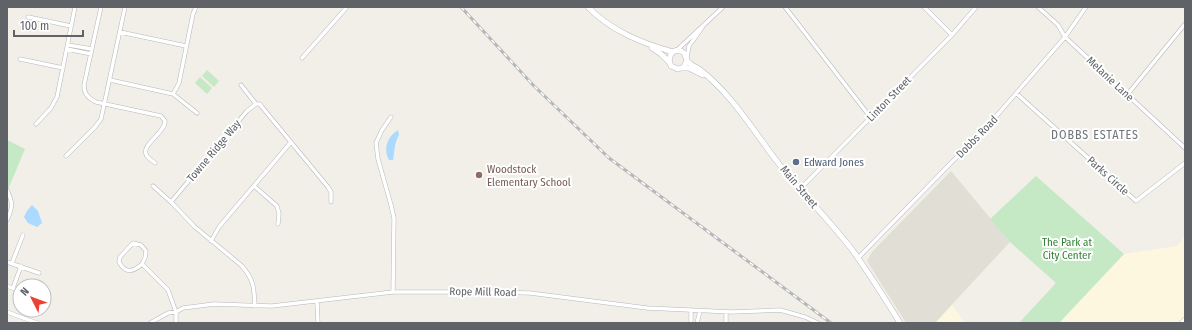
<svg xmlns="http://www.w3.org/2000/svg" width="1192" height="330" viewBox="0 0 1192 330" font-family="'Fira Sans Condensed',sans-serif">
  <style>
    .commercial { fill: #fef7e0 }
    .education { fill: #e1ded6 }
    .green { fill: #c5e8c5 }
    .water { fill: #aadaff }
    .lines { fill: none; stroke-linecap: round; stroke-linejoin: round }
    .minor-casing { stroke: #b5b8bc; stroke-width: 4.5 }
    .secondary-casing { stroke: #b6babf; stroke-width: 6 }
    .minor { stroke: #fff; stroke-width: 3.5 }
    .secondary { stroke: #fff; stroke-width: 5 }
    .rail-casing { stroke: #b6b7b8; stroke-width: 3 }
    .rail { stroke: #fff; stroke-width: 1.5; stroke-dasharray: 4.5; stroke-linecap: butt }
    .service-dot { fill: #5c6f8a; stroke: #fff; stroke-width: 1.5 }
    .education-dot { fill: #8d6e63; stroke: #fff; stroke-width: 1.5 }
    .labels { text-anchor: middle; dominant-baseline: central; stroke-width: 4; stroke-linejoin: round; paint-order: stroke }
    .street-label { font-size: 11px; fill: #5f6368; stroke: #fff }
    .service-label { font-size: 11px; fill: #4e5e75; stroke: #fff; text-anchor: start }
    .education-label { font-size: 11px; fill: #785e54; stroke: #fff; text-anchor: start }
    .park-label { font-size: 11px; fill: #348238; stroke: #fff }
    .neighbourhood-label { font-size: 12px; letter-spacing: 1px; fill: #70757a; stroke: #fff }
  </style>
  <rect width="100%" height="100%" fill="#f1efe8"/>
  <path class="commercial" d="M 1036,176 L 1124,254 L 1177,246 L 1185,236 L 1185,323 L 1059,323 L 1124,254 L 1036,176 L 991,219 L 1010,242 L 952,305 L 965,323 L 935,323 L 990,219 Z"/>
  <path class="education" d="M 951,171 L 1010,242 L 935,323 L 906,323 L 867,261 L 872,252 Z"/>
  <path class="green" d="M 207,70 L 219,81 L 214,87 L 202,76 Z
    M 200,77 L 212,88 L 207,94 L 195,83 Z
    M 7,140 L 25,149 L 7,192 Z
    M 1036,176 L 1124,254 L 1059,323 L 1019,323 L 1056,283 L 1010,242 L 990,219 Z"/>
  <path class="water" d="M 398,130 L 399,135 C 394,144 395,150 393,160 L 389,160 C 383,149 387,137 398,130 Z
    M 32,205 L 38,211 L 42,223 L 37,227 L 28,223 L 24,217 L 27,211 Z"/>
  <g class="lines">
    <defs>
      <path id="minor" d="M 101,7 L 84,85 C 84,94 88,98 96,102 L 161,116 L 165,121 C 166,132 142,144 146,154 C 147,158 153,161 155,163
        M 785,7 L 871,118
        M 924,7 L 952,35
        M 1038,7 L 1058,25 L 1065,37 L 1185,148
        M 28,17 L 71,26
        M 120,32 L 186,46
        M 68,45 L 92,49
        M 67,49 L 91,54
        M 677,50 L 723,7
        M 687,57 L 689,46 L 702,28
        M 302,58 L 347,7
        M 20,59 L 63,68
        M 110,80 L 173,94 L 197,113
        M 241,85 L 256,104
        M 173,94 L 179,83 L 193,14 L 196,7
        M 1017,94 L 1136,201 L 1185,163
        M 1127,95 L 1185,24
        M 391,117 L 382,130 L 376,143 L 378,159 L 391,205 L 394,218 L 393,292
        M 36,124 L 51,108 L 57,97 L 75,7
        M 66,156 L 95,127 L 101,119 L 125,7
        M 153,186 L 171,202
        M 254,186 L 277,206 L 279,214 L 278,224
        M 800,189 L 952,35 L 976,7
        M 7,190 C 13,203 13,207 7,220
        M 211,241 L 219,227 L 291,142
        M 858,258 L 992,121 L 1065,37 L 1086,7
        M 7,262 L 39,273
        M 12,263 L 23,235
        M 142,264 C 132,273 125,273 119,262 L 120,257 L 133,243 L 141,245 L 146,251 L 145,258 L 142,264 L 168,290 L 176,312 L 176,323
        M 7,286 L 20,291
        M 13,288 L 21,266
        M 317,302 L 318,323
        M 255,306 C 254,288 254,280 242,266 L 195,227 L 171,202 L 247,111 L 256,104 L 260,104 L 262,107 L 328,187 L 331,192 L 331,202
        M 7,312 L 37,323
        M 726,312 L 726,323
        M 150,323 L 168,313 L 176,312 L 183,308 L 214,304 L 272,306 L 393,292 L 477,292 L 530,293 L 647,308 L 732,312 L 780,310 L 805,317 L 818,323
        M 691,323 L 691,310
        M 697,323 L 700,311"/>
      <path id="secondary" d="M 588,7 C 611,31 642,43 673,52
        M 652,48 L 661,54 L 669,62
        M 687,60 L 684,67 L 678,69 L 671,66 C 667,59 671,48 681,51 C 686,53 685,56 687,60 C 689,64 696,67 699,69 C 732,94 754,132 779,164 C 802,193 828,219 850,247 C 868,271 884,297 900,323
        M 682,68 L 689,68 L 703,75
        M 1182,323 L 1185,320"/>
    </defs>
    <use href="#minor" class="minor-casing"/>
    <use href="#secondary" class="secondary-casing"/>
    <use href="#minor" class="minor"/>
    <use href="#secondary" class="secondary"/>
    <defs>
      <path id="rail" d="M 461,7 L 534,86 L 609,158 L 831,323"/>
    </defs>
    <use href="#rail" class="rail-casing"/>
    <use href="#rail" class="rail"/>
  </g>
  <circle class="service-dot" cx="796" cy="162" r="4"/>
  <circle class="education-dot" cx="479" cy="175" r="4"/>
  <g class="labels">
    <g class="street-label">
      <text transform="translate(1110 79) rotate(43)">Melanie Lane</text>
      <text transform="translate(889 99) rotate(-46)">Linton Street</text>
      <text transform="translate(977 137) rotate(-46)">Dobbs Road</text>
      <text transform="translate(214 151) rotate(-50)">Towne Ridge Way</text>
      <text transform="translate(1108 176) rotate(42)">Parks Circle</text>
      <text transform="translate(799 187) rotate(50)">Main Street</text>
      <text transform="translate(483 292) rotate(1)">Rope Mill Road</text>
    </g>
    <g class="service-label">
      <text x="804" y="162">Edward Jones</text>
    </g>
    <g class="education-label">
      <text x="487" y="169">Woodstock<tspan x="487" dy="13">Elementary School</tspan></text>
    </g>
    <g class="park-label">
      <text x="1067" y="242">The Park at<tspan x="1067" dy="13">City Center</tspan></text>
    </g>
    <g class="neighbourhood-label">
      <text x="1095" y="135">DOBBS ESTATES</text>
    </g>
  </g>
  <rect width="1192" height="330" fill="none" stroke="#5f6368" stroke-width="16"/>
  <g transform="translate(32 298) rotate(312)"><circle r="19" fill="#ffffff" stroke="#bfc1c3"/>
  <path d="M0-3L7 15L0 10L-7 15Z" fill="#ea4335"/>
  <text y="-6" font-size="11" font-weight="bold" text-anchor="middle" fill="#5f6368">N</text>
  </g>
  <path d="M14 30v6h69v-6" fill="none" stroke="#5f6368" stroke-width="2"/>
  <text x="20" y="30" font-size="12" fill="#5f6368" stroke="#ffffff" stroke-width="3" paint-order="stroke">100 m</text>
</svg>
